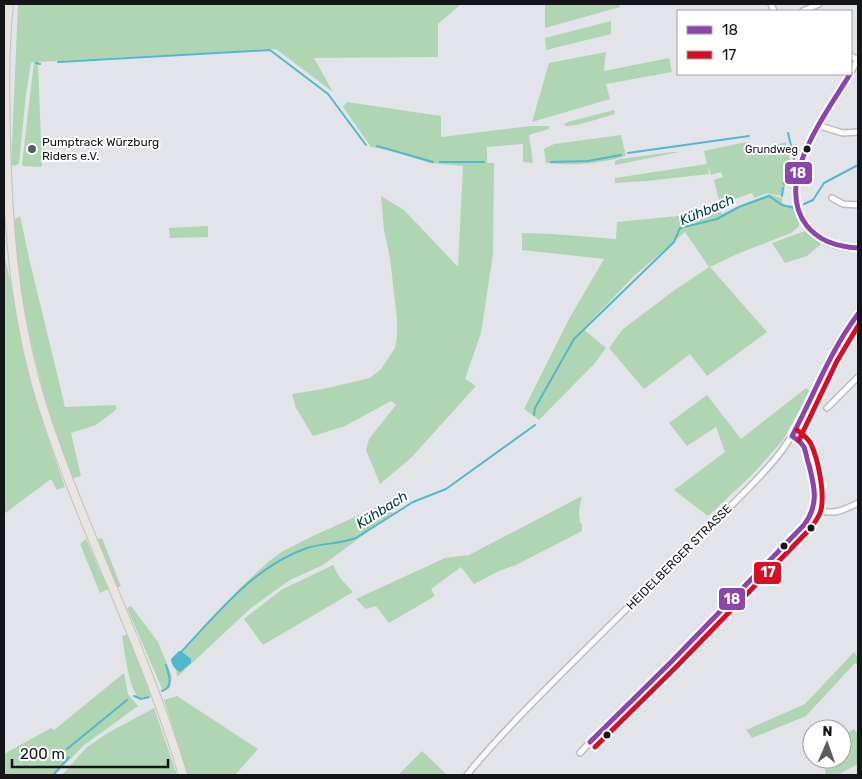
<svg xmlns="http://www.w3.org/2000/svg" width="862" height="779" viewBox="0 0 862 779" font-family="Rubik,sans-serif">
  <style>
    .green { fill: #b0d5b2 }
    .water { fill: #50b9cf }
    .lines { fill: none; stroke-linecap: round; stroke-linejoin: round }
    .stream { stroke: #50b9cf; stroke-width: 2 }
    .minor-casing { stroke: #bbbdc1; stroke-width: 8 }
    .primary-casing { stroke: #c1c2c5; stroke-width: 10 }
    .minor { stroke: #fbfbfc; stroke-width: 5 }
    .primary { stroke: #e9e4e0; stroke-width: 8 }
    .bus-1-casing { stroke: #fff; stroke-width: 9 }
    .bus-2-casing { stroke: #fff; stroke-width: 9 }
    .bus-1 { stroke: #8e44ad; stroke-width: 5 }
    .bus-2 { stroke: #d80e24; stroke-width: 5 }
    .poi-dot { fill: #5c5d62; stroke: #fff; stroke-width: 2 }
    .bus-dot { fill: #141518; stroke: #fff; stroke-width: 2 }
    .labels { text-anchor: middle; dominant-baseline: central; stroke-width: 4; stroke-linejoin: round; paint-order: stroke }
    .bus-label { font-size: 11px; fill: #141518; stroke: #fff; text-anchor: end }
    .poi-label { font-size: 12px; fill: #141518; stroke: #fff; text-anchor: start }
    .street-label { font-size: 12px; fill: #141518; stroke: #fff }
    .water-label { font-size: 14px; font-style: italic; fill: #07414d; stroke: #fff }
    .line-badge { stroke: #fff; stroke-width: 2 }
    .badge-label { font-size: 14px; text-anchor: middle; font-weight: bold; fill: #fff }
  </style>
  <rect width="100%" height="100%" fill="#e2e4ea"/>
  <path class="green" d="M 18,4 L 461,4 L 438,24 L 438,57 L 314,58 L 333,92 L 276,49 L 38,62 L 42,167 L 23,166 L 22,164 L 34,62 L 31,63 L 26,94 L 19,163 L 17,165 L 11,166 Z
    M 545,4 L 619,4 L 620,7 L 545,28 Z
    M 611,21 L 611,34 L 546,50 L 545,38 Z
    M 606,52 L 604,71 L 669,58 L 672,72 L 606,84 L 610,99 L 532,122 L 549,63 Z
    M 347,102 L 441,116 L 441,137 L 530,126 L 549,126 L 549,129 L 529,135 L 533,163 L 523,162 L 523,144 L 487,147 L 487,163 L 494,163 L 493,254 L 481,333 L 465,379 L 476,386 L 411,458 L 380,484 L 366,450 L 369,439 L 396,405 L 391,401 L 345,426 L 313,436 L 296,408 L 292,394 L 323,389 L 370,378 L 381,369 L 395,348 L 397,336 L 397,319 L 390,258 L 384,230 L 381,196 L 404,210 L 458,267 L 463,166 L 430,163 L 392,151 L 371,147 L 343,107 Z
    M 614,110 L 615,114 C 600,118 579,126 565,126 L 564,124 L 568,122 Z
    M 621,135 L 626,156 C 599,164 573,166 546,163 L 544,149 L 554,144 Z
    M 746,142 L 749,152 L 786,142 L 790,160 L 783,196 L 767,193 L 754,198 L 752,193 L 720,204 L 714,180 L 723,177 L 721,172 L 711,175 L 708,166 L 709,174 L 647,181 L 615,183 L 615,178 L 707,164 L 704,151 Z
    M 672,152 L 679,152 L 615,165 L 615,161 L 620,159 Z
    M 769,194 L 782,198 L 782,202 L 785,205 L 794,205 L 799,219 L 799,226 L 791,233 L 737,254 L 710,267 L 767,332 L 707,376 L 690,354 L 644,389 L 609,348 L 623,329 L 672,292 L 709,267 L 685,232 L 634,276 L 583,329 L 606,348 L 595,363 L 539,420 L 524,409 L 569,319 L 604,259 L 522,250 L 522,233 L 552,234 L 616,239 L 617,222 L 688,215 L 719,210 L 722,214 L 743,204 Z
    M 20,216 L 29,258 L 65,407 L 115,405 L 117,409 L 96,425 L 71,433 L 81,476 L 71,479 C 42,396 19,309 13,221 Z
    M 208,226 L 208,237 L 170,238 L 169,228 Z
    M 805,231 L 821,244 L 807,256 L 785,263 L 772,243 Z
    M 4,254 C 13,289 18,324 26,359 C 35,402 50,444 65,487 L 57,490 L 51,479 L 4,514 Z
    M 806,388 L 810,391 L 783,440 L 753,474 L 708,516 L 674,490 L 725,452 L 716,427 L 687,446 L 669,423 L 707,395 L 741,439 Z
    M 582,496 L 579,510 L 580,523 L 582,524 L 582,531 L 516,565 L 499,571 L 474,584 L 461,567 L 431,589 L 435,596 L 389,623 L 376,606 L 366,609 L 356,599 L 445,558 L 469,555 Z
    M 388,502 L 393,513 L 323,565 L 290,580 L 251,608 L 177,677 L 175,660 L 240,588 L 268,562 L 283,551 L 313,536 Z
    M 102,538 L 121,587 L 114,587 L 95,540 Z
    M 86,539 L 108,589 L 100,593 L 80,544 Z
    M 333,565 L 340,578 L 353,592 L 263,645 L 244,619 L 281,590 Z
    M 131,606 L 158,642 L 172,676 L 170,688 L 163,691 L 127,608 Z
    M 129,634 L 152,692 L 151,696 L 139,698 C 128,687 125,652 122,636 Z
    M 854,652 L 858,657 L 858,666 L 855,663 L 806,716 L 752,738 L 746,730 L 805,704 Z
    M 124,673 L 128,694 L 138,706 L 83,746 L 55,775 L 4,775 L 4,754 L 51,728 L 54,730 Z
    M 177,696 L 258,749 L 235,775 L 188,775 L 164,700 Z
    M 154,708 L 177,775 L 62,775 L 86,748 L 106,734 Z
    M 854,729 L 858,734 L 858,764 L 837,775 L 826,775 L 822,759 L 842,759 L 842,736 Z
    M 422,751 L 447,775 L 398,775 Z"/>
  <path class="water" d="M 179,651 L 181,651 L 191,659 L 191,663 L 180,672 C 175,670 171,664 171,659 Z"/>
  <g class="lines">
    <path class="stream" d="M 58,62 L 270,50 L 328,94 L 366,145
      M 36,63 L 40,64
      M 788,133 L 794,159
      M 377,146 L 433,162
      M 628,153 L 749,136
      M 440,162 L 484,162
      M 551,162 L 588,161 L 621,155
      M 784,184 L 788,165
      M 782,196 L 783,188
      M 804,204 L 813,200 L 824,183 L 858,165
      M 534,415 L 535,408 L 574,339 L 674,242 L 680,228 L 717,219 L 739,207 L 769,196 L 782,205 L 794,208
      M 180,653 C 217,614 254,566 307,548 C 323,543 340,544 356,538 L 413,502 L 446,489 L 535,425
      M 162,691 C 174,687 169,675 166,665
      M 134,696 L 141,699 L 149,697
      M 67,749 L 127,700
      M 53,775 L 69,757"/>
    <defs>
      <path id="minor" d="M 771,4 L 774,11
        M 803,11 L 819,4
        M 851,56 L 858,60
        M 851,72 L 858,59
        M 850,74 C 834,101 801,149 796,179 C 793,196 798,217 810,229 C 824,244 838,248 858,248
        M 820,126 L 843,133 L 858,132
        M 832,198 L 843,204 L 858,205
        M 827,408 L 858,377
        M 814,508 C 832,516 842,511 858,503
        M 580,753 L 608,723 L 672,661 L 804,525 C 808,520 813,514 814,507 C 818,488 808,465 804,447 L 801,443 L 792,436
        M 467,775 C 492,743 521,715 549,686 C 598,637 647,588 697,539 C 723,513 752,487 776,458 C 812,414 822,357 858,314"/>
      <path id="primary" d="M 9,4 C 4,49 5,95 6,140 C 8,233 16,326 45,414 C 86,537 146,652 183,775"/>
    </defs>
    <use href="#minor" class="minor-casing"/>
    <use href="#primary" class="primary-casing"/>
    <use href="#minor" class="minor"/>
    <use href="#primary" class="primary"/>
    <defs>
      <path id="bus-1" d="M 850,74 C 827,113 772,182 807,226 C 820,242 838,247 858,248
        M 792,436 C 814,395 830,351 858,314
        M 590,742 L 672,661 L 804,525 C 819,505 815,488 809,465 C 807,460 806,452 804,447 C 801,442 796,439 792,436"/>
      <path id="bus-2" d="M 799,440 L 837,361 L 858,326
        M 595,747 L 677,666 L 809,530 C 814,524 819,518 821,510 C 825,493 818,459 811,444 C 808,438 802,434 797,430"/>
    </defs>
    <use href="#bus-1" class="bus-1-casing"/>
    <use href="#bus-2" class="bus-2-casing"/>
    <use href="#bus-1" class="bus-1"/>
    <use href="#bus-2" class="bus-2"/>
  </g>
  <circle class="poi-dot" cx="32" cy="149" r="5"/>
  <g class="bus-dot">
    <circle cx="807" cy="149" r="4.5"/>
    <circle cx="811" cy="528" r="4.5"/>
    <circle cx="784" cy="546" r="4.5"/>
    <circle cx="607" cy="735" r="4.5"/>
  </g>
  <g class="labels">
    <g class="bus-label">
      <text x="798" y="149">Grundweg</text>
    </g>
    <g class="poi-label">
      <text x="42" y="142">Pumptrack Würzburg<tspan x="42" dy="14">Riders e.V.</tspan></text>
    </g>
    <g class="street-label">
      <text transform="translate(679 557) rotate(-45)">HEIDELBERGER STRASSE</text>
    </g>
    <g class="water-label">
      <text transform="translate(707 210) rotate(-23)">Kühbach</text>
      <text transform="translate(382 510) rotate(-32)">Kühbach</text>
    </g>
  </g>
  <g class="line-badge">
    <rect x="784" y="161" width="29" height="24" rx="5" fill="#8e44ad"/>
    <rect x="753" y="561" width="29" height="24" rx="5" fill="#d80e24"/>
    <rect x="718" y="587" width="28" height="24" rx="5" fill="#8e44ad"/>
  </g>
  <g class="badge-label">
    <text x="798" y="178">18</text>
    <text x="768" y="577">17</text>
    <text x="732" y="604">18</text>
  </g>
  <rect width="862" height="779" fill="none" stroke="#141518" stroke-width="10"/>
  <rect x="677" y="10" width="175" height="65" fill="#ffffff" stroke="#a1a1a3"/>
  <rect x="687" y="26" width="25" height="8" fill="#8e44ad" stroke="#a1a1a3"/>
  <text x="722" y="35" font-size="15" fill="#141518">18</text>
  <rect x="687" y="51" width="25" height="8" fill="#d80e24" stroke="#a1a1a3"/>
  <text x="722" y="60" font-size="15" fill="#141518">17</text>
  <g transform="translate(827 744) rotate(2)"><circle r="24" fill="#ffffff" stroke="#a1a1a3"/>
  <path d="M0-4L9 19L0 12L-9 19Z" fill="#5c5d62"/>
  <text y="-8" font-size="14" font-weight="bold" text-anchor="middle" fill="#141518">N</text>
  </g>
  <path d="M12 759v8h156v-8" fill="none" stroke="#141518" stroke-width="2.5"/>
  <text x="20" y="759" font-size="15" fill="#141518" stroke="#ffffff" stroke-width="4" paint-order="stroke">200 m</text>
</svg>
